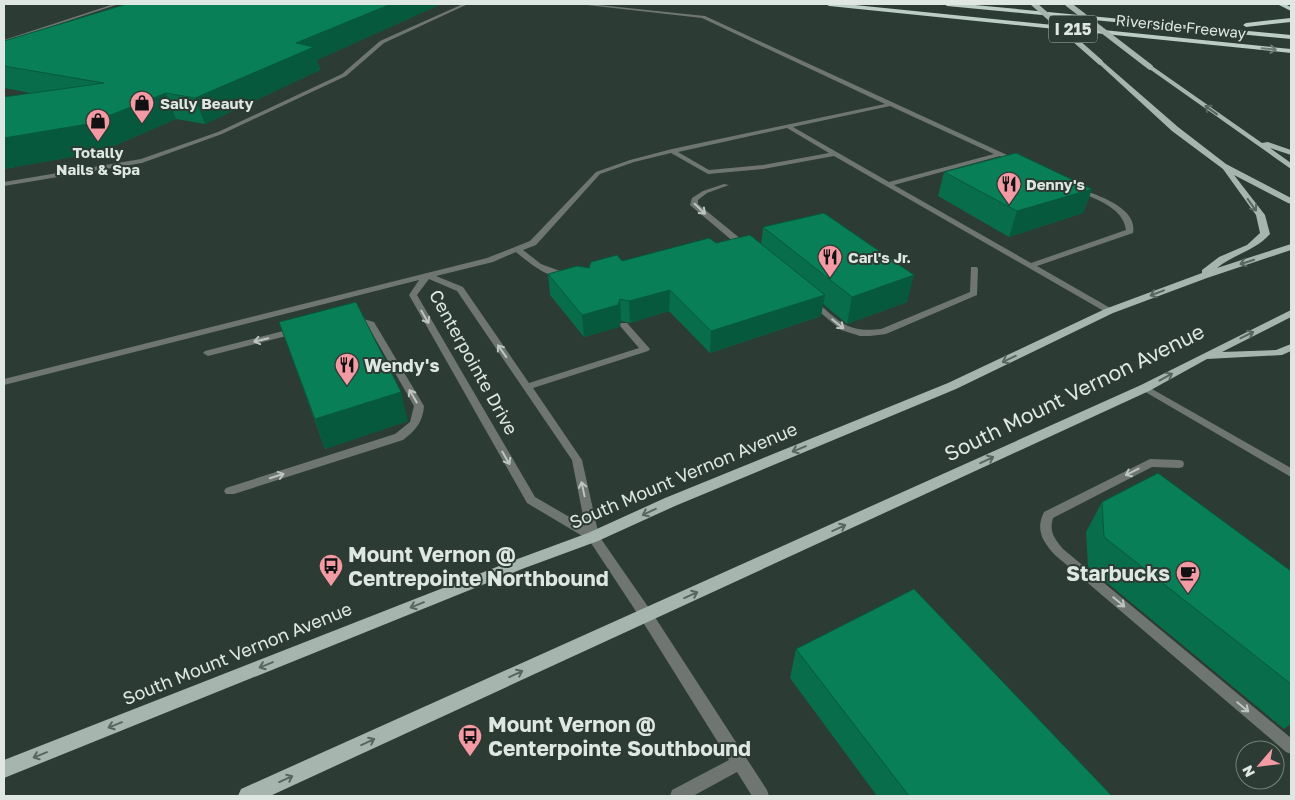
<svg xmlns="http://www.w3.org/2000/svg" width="1295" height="800" viewBox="0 0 1295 800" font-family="'Golos Text',sans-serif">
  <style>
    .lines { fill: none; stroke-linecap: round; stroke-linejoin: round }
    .service { fill: #6f7672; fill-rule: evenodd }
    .primary { fill: #a6b5ad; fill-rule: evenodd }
    .motorway { fill: #bbcdc4; fill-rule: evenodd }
    .primary-bridge { stroke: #a6b5ad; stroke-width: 5.5 }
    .wall { fill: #086d4b }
    .shaded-wall { fill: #06593d }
    .building { fill: #097f57; stroke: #06593d }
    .oneway { stroke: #6c7d74 }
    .oneway2 { stroke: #57665e }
    .oneway3 { stroke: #bdc5c0 }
    .labels { text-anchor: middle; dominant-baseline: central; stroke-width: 4; stroke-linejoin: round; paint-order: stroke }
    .far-street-label { font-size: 15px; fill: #dee7e2; stroke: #2c3b33 }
    .far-poi-label { font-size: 15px; font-weight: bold; fill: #dee7e2; stroke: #2c3b33; text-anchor: start }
    .shield { fill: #2c3b33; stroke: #a9b3ae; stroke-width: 1 }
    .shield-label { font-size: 16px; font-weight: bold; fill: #dee7e2 }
    .street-label { font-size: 18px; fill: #dee7e2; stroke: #2c3b33 }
    .poi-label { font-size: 18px; font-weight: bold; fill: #dee7e2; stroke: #2c3b33; text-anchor: start }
    .near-street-label { font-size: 21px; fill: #dee7e2; stroke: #2c3b33 }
    .near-poi-label { font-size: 21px; font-weight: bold; fill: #dee7e2; stroke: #2c3b33; text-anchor: start }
  </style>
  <rect width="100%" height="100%" fill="#2c3b33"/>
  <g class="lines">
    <path class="service" d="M 114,4 L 119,4 L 4,42 L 4,40 Z
      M 463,4 L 468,4 L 384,43 L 346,76 L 222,134 L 142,163 L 4,186 L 4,182 L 141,159 L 218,132 L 342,74 L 380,41 Z
      M 578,4 L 589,4 L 705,16 L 1018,160 L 1018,162 L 1016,163 L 1000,156 L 894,185 L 1031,263 L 1126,230 C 1123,207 1095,199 1077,191 L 1077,189 L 1081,189 C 1099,196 1138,208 1133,233 L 1037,266 L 1112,309 L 1113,311 L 1109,314 L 834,156 L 763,169 L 708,174 L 671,153 L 634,162 L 600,174 L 536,245 L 523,250 L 541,264 L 568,274 L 568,278 C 550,280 529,263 516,252 L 493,262 L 436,276 L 463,287 L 529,383 L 639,348 L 621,327 L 620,325 L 621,323 L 627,323 L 650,349 L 648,351 L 533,388 L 582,460 L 599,536 L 651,611 L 767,790 L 769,796 L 752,796 L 737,772 L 693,796 L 670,796 L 672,790 L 729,760 L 641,619 L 589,540 L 527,503 L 409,295 L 419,280 L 4,385 L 4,379 L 487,258 L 530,241 L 596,172 L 630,160 L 672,149 L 885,104 L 702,18 ZM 890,106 L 994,154 L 889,182 L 793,127 ZM 787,128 L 829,153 L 763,165 L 709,170 L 678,152 ZM 429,279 L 457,291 L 572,460 L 585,526 L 535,497 L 417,295 Z
      M 724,184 L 729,185 L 707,193 L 698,200 L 698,204 L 747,244 L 747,248 L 741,248 L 690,205 L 692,198 L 703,191 Z
      M 971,267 L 977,267 L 978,269 L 977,295 L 886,334 L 870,336 L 860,336 L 841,330 L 809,303 L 810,301 L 816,301 C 840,322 847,333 881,329 L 970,292 Z
      M 353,316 L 374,322 L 424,406 C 423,422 415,431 403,440 L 234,494 L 226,494 L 224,491 L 226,488 L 395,434 L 410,422 L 414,406 L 368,326 L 350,321 L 349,319 L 350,317 Z
      M 295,328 L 299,331 L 298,333 L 208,356 L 203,353 L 205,351 Z
      M 1145,385 L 1291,468 L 1291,477 L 1142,390 L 1140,388 Z
      M 1150,459 L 1179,460 L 1183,461 L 1184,464 L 1183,467 L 1179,468 L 1152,467 L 1053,518 C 1049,532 1054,538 1063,549 L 1291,738 L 1291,754 L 1286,752 L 1055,555 C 1043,542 1035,530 1044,512 Z"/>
    <path class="primary" d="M 1098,61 L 1102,61 L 1178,127 L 1226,164 L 1291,198 L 1291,204 L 1288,203 L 1234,175 L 1265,215 L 1270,234 C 1255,251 1234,254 1217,268 L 1291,244 L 1291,250 L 1207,278 L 1113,313 L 956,389 L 675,506 L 598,541 L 522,569 L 4,778 L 4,760 L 512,561 L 588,533 L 665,498 L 948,383 L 1105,309 L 1202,273 L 1202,270 L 1219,257 L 1247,245 L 1260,233 L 1256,215 L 1223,169 L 1172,131 L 1098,63 Z
      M 1148,66 L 1152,66 L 1262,143 L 1268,142 L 1291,150 L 1291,155 L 1270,148 L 1291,163 L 1291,169 L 1148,68 Z
      M 1291,310 L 1291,317 L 1222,352 L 1276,350 L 1291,344 L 1291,351 L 1282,355 L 1207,359 L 1149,391 L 270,796 L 238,796 L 241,789 L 1141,385 Z"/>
    <path class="motorway" d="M 826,4 L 845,4 L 1291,49 L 1291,53 L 829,6 Z
      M 944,4 L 964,4 L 1291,35 L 1291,39 L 947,6 Z
      M 1277,4 L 1285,4 L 1291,7 L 1291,11 Z
      M 1291,18 L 1291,22 L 1246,27 L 1243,25 L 1246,23 Z"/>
    <path class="primary-bridge" d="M 1034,4 L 1100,62
      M 1068,4 L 1150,67"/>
  </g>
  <path class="wall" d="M 127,4 L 439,4 L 439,5 L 317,60 L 320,70 L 205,124 L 176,119 L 100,152 L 4,169 L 4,97 L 31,93 L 4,88 L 4,41 Z
    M 944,172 L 1092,189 L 1083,213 L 1009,237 L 938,196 Z
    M 763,227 L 907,302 L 847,324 L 823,304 L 821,316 L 710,353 L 669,311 L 630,323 L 621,321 L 619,327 L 584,337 L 550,295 L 548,274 L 589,268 L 716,243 L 761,244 Z
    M 279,322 L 408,421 L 325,449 Z
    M 1102,502 L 1291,571 L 1291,724 L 1284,729 L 1088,567 L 1086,532 Z
    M 796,649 L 1112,796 L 877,796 L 790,678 Z"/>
  <path class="shaded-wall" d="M 391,4 L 439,4 L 439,5 L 317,60 L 320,70 L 205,124 L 195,98 L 296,43 Z
    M 166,93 L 176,119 L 100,152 L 4,169 L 4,138 Z
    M 1092,189 L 1083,213 L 1009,237 L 1017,211 Z
    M 914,275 L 907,302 L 847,324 L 852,297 Z
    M 670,290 L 669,311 L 630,323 L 629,301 Z
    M 825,295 L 821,316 L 710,353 L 711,331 Z
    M 620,299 L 621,321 L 619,327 L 584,337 L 582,315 Z
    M 401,392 L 408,421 L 325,449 L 315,419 Z"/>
  <path class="building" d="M 127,4 L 391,4 L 296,43 L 314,47 L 195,98 L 166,93 L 88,124 L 4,138 L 4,97 L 104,83 L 4,66 L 4,41 Z
    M 1016,153 L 1092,189 L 1017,211 L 944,172 Z
    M 824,213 L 914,275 L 852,297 L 763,227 Z
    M 750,235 L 825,295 L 711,331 L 670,290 L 629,301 L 620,299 L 618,305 L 582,315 L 548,274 L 577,266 L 589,268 L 591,262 L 617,255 L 622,261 L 709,238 L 716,243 Z
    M 356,302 L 401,392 L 315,419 L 279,322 Z
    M 1158,473 L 1291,571 L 1291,684 L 1104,537 L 1102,502 Z
    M 914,589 L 1112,796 L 909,796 L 796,649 Z"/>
  <defs><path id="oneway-shaft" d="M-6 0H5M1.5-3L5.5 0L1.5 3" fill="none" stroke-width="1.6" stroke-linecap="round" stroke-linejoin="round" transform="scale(1.25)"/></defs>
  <use class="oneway" href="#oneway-shaft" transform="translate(1269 49) rotate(6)"/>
  <g class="oneway2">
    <use href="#oneway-shaft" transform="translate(1211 110) rotate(-144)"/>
    <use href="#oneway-shaft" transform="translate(1252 205) rotate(54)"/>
    <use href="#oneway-shaft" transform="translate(1247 262) rotate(162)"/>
    <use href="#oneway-shaft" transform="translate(1157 293) rotate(159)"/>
    <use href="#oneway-shaft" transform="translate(1247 335) rotate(-26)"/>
    <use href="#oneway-shaft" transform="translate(1009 359) rotate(155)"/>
    <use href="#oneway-shaft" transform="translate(1166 377) rotate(-29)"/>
    <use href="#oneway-shaft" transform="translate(799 449) rotate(158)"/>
    <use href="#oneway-shaft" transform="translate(987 460) rotate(-25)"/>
    <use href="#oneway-shaft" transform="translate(649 512) rotate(155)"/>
    <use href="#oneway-shaft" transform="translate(839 528) rotate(-25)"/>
    <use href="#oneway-shaft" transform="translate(691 595) rotate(-24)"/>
    <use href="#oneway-shaft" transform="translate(417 605) rotate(158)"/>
    <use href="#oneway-shaft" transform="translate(266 665) rotate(158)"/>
    <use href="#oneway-shaft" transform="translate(516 674) rotate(-25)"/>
    <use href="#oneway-shaft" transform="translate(115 725) rotate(158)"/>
    <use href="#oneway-shaft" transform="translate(368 742) rotate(-25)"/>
    <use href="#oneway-shaft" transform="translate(40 755) rotate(158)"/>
    <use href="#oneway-shaft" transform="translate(286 779) rotate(-24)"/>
  </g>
  <g class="oneway3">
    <use href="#oneway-shaft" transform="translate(700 209) rotate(44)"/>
    <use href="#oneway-shaft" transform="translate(425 317) rotate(60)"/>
    <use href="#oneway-shaft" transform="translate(838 324) rotate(39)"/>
    <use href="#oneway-shaft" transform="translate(261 340) rotate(166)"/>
    <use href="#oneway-shaft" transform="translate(502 351) rotate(-125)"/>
    <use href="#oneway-shaft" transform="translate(413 396) rotate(-120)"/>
    <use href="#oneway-shaft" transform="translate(506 458) rotate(60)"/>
    <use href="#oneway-shaft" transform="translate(1132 472) rotate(153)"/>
    <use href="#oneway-shaft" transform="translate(277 476) rotate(-18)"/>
    <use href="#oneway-shaft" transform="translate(583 489) rotate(-102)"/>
    <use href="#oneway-shaft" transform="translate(1119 602) rotate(40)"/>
    <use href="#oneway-shaft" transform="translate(1243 707) rotate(40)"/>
  </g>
  <defs>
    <symbol id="shop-pin" viewBox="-11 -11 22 30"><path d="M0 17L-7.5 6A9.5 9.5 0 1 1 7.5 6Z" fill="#f49aa4" stroke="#2c3b33"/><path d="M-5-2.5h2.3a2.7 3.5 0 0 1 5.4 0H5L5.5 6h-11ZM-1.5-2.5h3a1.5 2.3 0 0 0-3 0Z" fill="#111"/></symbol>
    <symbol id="restaurant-pin" viewBox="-11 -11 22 30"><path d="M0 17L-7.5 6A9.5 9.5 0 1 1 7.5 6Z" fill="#f49aa4" stroke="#2c3b33"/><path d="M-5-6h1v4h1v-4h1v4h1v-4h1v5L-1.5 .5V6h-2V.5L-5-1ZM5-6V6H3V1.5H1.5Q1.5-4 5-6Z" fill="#111"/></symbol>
    <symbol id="bus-pin" viewBox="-11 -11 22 30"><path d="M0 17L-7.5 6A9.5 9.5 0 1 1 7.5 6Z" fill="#f49aa4" stroke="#2c3b33"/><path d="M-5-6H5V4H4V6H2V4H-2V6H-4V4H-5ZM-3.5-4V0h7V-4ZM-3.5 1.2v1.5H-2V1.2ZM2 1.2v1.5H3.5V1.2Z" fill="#111"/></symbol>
    <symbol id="cafe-pin" viewBox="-11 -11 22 30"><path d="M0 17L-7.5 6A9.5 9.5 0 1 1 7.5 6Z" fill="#f49aa4" stroke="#2c3b33"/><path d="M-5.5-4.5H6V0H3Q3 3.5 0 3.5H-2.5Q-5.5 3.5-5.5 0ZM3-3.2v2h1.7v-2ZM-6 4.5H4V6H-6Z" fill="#111"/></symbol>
  </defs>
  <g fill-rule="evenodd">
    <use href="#shop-pin" x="128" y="89" width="28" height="38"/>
    <use href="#shop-pin" x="84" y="107" width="28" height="38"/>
    <use href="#restaurant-pin" x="995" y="170" width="28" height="38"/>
    <use href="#restaurant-pin" x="816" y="243" width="28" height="38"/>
    <use href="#restaurant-pin" x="333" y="351" width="28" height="38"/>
    <use href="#bus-pin" x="317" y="552" width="28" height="38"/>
    <use href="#cafe-pin" x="1174" y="559" width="28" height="38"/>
    <use href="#bus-pin" x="456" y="722" width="28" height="38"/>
  </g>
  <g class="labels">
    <g class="far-street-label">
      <text transform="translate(1181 26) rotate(6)">Riverside Freeway</text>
    </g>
    <g class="far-poi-label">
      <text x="160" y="103">Sally Beauty</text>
      <text x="98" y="152" text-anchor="middle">Totally<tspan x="98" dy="17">Nails &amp; Spa</tspan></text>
      <text x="1026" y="184">Denny's</text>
      <text x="848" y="257">Carl's Jr.</text>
    </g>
    <rect class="shield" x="1049" y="15.5" width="48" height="27" rx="4"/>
    <g class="shield-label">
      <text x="1073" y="29">I 215</text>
    </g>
    <g class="street-label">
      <text transform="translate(474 362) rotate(61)">Centerpointe Drive</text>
      <text transform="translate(683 475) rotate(-23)">South Mount Vernon Avenue</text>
      <text transform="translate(237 653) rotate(-22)">South Mount Vernon Avenue</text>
    </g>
    <g class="poi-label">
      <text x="364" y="365">Wendy's</text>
    </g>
    <g class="near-street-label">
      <text transform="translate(1074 392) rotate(-26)">South Mount Vernon Avenue</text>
    </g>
    <g class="near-poi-label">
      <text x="348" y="554">Mount Vernon @<tspan x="348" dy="24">Centrepointe Northbound</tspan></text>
      <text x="1170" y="573" text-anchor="end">Starbucks</text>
      <text x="488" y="724">Mount Vernon @<tspan x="488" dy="24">Centerpointe Southbound</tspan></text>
    </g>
  </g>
  <rect width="1295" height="800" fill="none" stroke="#dee7e2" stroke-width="10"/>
  <g transform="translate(1260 765) rotate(242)"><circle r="24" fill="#2c3b33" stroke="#738079"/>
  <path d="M0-4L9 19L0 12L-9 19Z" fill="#f49aa4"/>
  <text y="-8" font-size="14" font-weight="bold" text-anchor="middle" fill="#dee7e2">N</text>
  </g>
</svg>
